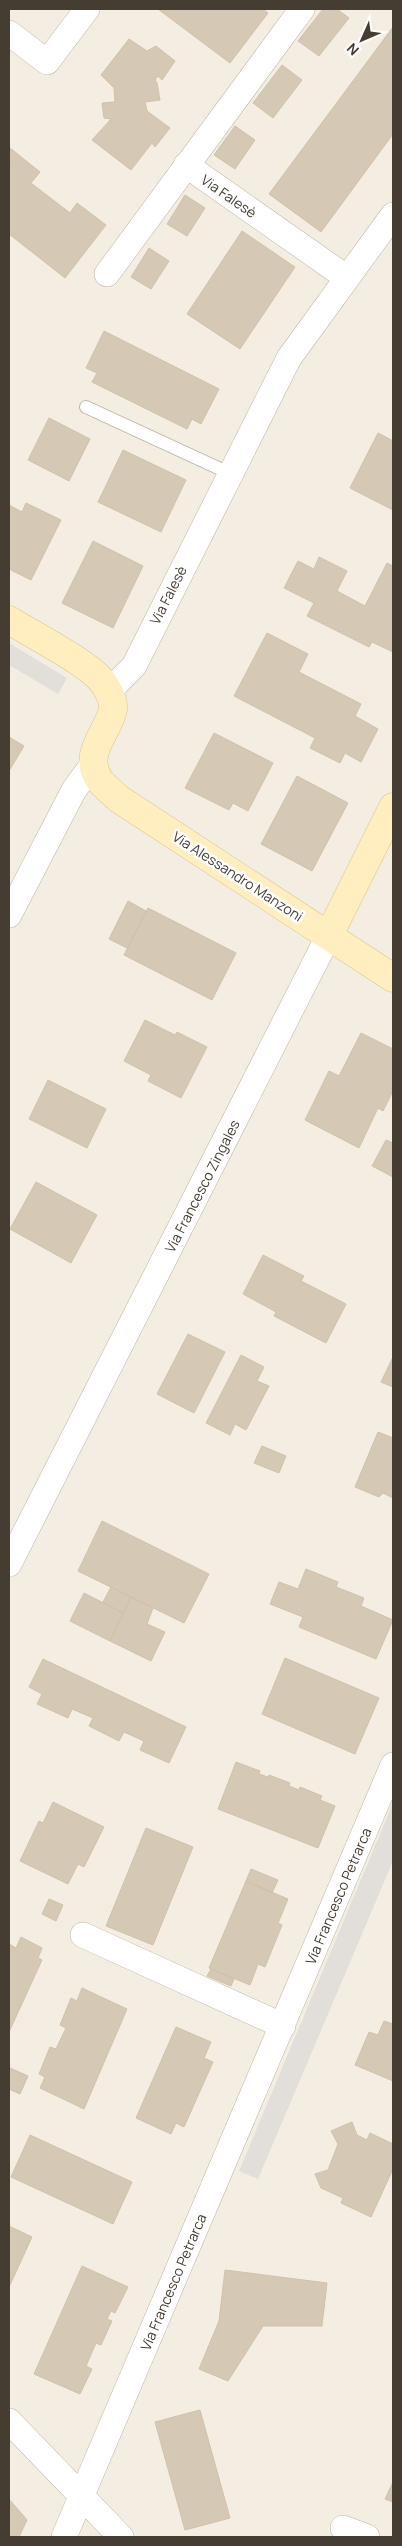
<svg xmlns="http://www.w3.org/2000/svg" width="402" height="2546" viewBox="0 0 402 2546" font-family="Manrope,sans-serif">
  <style>
    .parking { fill: #e2dfdb }
    .building { fill: #d5c9b6; stroke: #d1c1a9 }
    .lines { fill: none; stroke-linecap: round; stroke-linejoin: round }
    .lane-casing { stroke: #bfb5a4; stroke-width: 14 }
    .street-casing { stroke: #bfb5a4; stroke-width: 26 }
    .secondary-casing { stroke: #dac58e; stroke-width: 29 }
    .lane { stroke: #fff; stroke-width: 12 }
    .street { stroke: #fff; stroke-width: 25 }
    .secondary { stroke: #ffefc0; stroke-width: 28 }
    .labels { text-anchor: middle; dominant-baseline: central; stroke-width: 5; stroke-linejoin: round; paint-order: stroke }
    .street-label { font-size: 14px; fill: #453d32; stroke: #fff }
  </style>
  <rect width="100%" height="100%" fill="#f3ede2"/>
  <path class="parking" d="M 9,643 L 67,678 L 58,694 L 9,665 Z
    M 393,1803 L 393,1861 L 258,2179 L 239,2171 Z"/>
  <path class="building" d="M 158,9 L 263,9 L 268,13 L 230,63 Z
    M 323,9 L 337,9 L 349,18 L 319,56 L 298,41 Z
    M 393,27 L 393,134 L 321,232 L 269,194 Z
    M 129,39 L 147,51 L 156,46 L 175,61 L 162,80 L 158,76 L 155,80 L 157,83 L 160,100 L 145,102 L 147,111 L 170,128 L 155,147 L 152,143 L 131,170 L 92,140 L 111,119 L 104,118 L 102,103 L 115,102 L 114,88 L 101,75 Z
    M 282,65 L 302,80 L 273,118 L 253,103 Z
    M 235,126 L 255,140 L 235,169 L 214,155 Z
    M 10,148 L 40,172 L 31,183 L 70,213 L 77,203 L 106,225 L 65,278 L 9,234 Z
    M 185,195 L 205,208 L 187,236 L 167,224 Z
    M 242,231 L 295,267 L 240,349 L 187,314 Z
    M 149,248 L 169,261 L 151,289 L 131,277 Z
    M 104,331 L 219,389 L 201,424 L 192,419 L 187,429 L 92,382 L 97,373 L 86,368 Z
    M 49,418 L 90,439 L 69,481 L 28,460 Z
    M 378,433 L 393,441 L 393,510 L 350,488 Z
    M 123,450 L 186,480 L 161,532 L 98,502 Z
    M 26,503 L 61,520 L 31,580 L 9,569 L 9,505 L 22,512 Z
    M 93,541 L 143,566 L 113,628 L 62,603 Z
    M 319,557 L 347,571 L 337,591 L 365,606 L 387,563 L 393,566 L 393,652 L 372,642 L 369,647 L 307,616 L 314,603 L 284,588 L 298,561 L 314,569 Z
    M 267,633 L 308,654 L 299,672 L 361,704 L 355,716 L 378,729 L 361,762 L 345,753 L 340,763 L 310,748 L 315,738 L 234,696 Z
    M 214,733 L 273,763 L 248,811 L 233,803 L 229,810 L 185,788 Z
    M 9,737 L 24,746 L 9,771 Z
    M 297,776 L 348,803 L 312,871 L 261,844 Z
    M 128,901 L 146,911 L 127,948 L 109,939 Z
    M 148,908 L 236,953 L 212,1000 L 124,955 Z
    M 145,1020 L 175,1035 L 177,1032 L 207,1047 L 181,1098 L 148,1081 L 151,1075 L 124,1061 Z
    M 361,1033 L 393,1049 L 393,1091 L 383,1111 L 378,1108 L 359,1148 L 305,1120 L 329,1071 L 339,1076 Z
    M 48,1080 L 106,1109 L 87,1148 L 29,1119 Z
    M 386,1140 L 393,1143 L 393,1177 L 372,1166 Z
    M 36,1182 L 97,1215 L 71,1263 L 10,1229 Z
    M 263,1255 L 304,1276 L 301,1281 L 346,1304 L 326,1343 L 274,1316 L 276,1312 L 243,1294 Z
    M 188,1334 L 225,1352 L 194,1413 L 157,1394 Z
    M 241,1355 L 264,1367 L 257,1381 L 269,1386 L 246,1430 L 235,1424 L 230,1435 L 206,1423 Z
    M 393,1357 L 393,1387 L 381,1382 Z
    M 378,1432 L 393,1438 L 393,1498 L 383,1493 L 379,1497 L 355,1487 Z
    M 262,1446 L 286,1456 L 279,1473 L 254,1463 Z
    M 102,1521 L 209,1574 L 184,1623 L 78,1571 Z
    M 306,1569 L 338,1582 L 336,1587 L 364,1598 L 361,1606 L 393,1620 L 376,1659 L 299,1627 L 303,1617 L 270,1604 L 279,1582 L 298,1589 Z
    M 111,1587 L 131,1597 L 123,1613 L 103,1602 Z
    M 84,1593 L 123,1613 L 110,1641 L 70,1621 Z
    M 131,1597 L 153,1608 L 147,1624 L 165,1632 L 151,1661 L 110,1641 Z
    M 285,1658 L 379,1698 L 355,1754 L 262,1714 Z
    M 43,1659 L 186,1727 L 169,1763 L 140,1750 L 144,1741 L 124,1732 L 119,1741 L 89,1726 L 93,1718 L 72,1709 L 68,1718 L 37,1704 L 42,1694 L 29,1687 Z
    M 236,1762 L 260,1771 L 259,1774 L 268,1777 L 269,1775 L 290,1783 L 289,1786 L 299,1790 L 300,1787 L 322,1796 L 320,1800 L 335,1806 L 318,1848 L 218,1809 Z
    M 53,1802 L 104,1827 L 84,1867 L 78,1864 L 68,1884 L 20,1861 L 39,1821 L 43,1823 Z
    M 146,1828 L 193,1847 L 153,1945 L 106,1926 Z
    M 251,1869 L 278,1880 L 272,1893 L 246,1881 Z
    M 246,1881 L 288,1899 L 278,1923 L 282,1925 L 265,1967 L 258,1964 L 250,1985 L 209,1968 Z
    M 49,1899 L 63,1905 L 56,1921 L 42,1914 Z
    M 21,1937 L 42,1948 L 38,1958 L 42,1960 L 9,2032 L 9,1944 L 16,1948 Z
    M 211,1969 L 234,1979 L 231,1986 L 207,1976 Z
    M 82,1988 L 127,2009 L 84,2109 L 40,2088 L 45,2077 L 39,2074 L 50,2047 L 56,2049 L 66,2028 L 60,2025 L 71,1998 L 77,2001 Z
    M 384,2021 L 393,2024 L 393,2081 L 355,2065 L 369,2032 L 378,2035 Z
    M 176,2027 L 211,2042 L 204,2058 L 213,2062 L 184,2127 L 176,2123 L 171,2134 L 136,2118 Z
    M 10,2068 L 28,2076 L 20,2094 L 9,2089 Z
    M 352,2122 L 357,2135 L 367,2140 L 370,2133 L 393,2144 L 393,2169 L 371,2217 L 341,2203 L 343,2198 L 321,2188 L 315,2174 L 328,2170 L 338,2144 L 331,2131 Z
    M 30,2135 L 132,2182 L 113,2224 L 11,2177 Z
    M 9,2226 L 32,2237 L 10,2285 L 9,2284 Z
    M 82,2266 L 128,2287 L 115,2313 L 111,2311 L 107,2319 L 112,2321 L 101,2345 L 96,2343 L 86,2366 L 92,2369 L 80,2394 L 34,2374 Z
    M 225,2270 L 327,2283 L 322,2326 L 263,2326 L 228,2381 L 199,2369 L 219,2321 Z
    M 200,2410 L 230,2518 L 185,2530 L 155,2422 Z
    M 393,2482 L 393,2502 L 385,2499 Z
    M 9,2499 L 27,2520 L 19,2537 L 9,2537 Z"/>
  <g class="lines">
    <defs>
      <path id="lane" d="M 86,407 L 229,473"/>
      <path id="street" d="M 9,33 L 47,62 L 87,9
        M 186,165 L 347,278
        M 107,274 L 302,9
        M 108,692 L 134,666 L 289,358 L 393,215
        M 9,915 L 74,790 L 93,764
        M 9,1564 L 329,935
        M 83,1935 L 283,2026
        M 9,2421 L 121,2537
        M 343,2528 L 367,2537
        M 64,2537 L 393,1765"/>
      <path id="secondary" d="M 9,620 C 33,635 85,661 102,681 C 107,687 114,701 113,709 C 109,732 81,753 100,781 C 105,787 113,793 119,799 L 393,978
        M 329,935 L 393,807"/>
    </defs>
    <use href="#lane" class="lane-casing"/>
    <use href="#street" class="street-casing"/>
    <use href="#secondary" class="secondary-casing"/>
    <use href="#lane" class="lane"/>
    <use href="#street" class="street"/>
    <use href="#secondary" class="secondary"/>
  </g>
  <g class="labels">
    <g class="street-label">
      <text transform="translate(229 196) rotate(35)">Via Falesè</text>
      <text transform="translate(168 595) rotate(-63)">Via Falesè</text>
      <text transform="translate(238 876) rotate(33)">Via Alessandro Manzoni</text>
      <text transform="translate(202 1186) rotate(-63)">Via Francesco Zingales</text>
      <text transform="translate(338 1896) rotate(-67)">Via Francesco Petrarca</text>
      <text transform="translate(173 2282) rotate(-67)">Via Francesco Petrarca</text>
    </g>
  </g>
  <rect width="402" height="2546" fill="none" stroke="#453d32" stroke-width="20"/>
  <g transform="translate(362 40) rotate(225)" stroke="#ffffff" stroke-width="4" paint-order="stroke">
  <path d="M0-4L9 19L0 12L-9 19Z" fill="#453d32"/>
  <text y="-8" font-size="14" font-weight="bold" text-anchor="middle" fill="#453d32">N</text>
  </g>
</svg>
